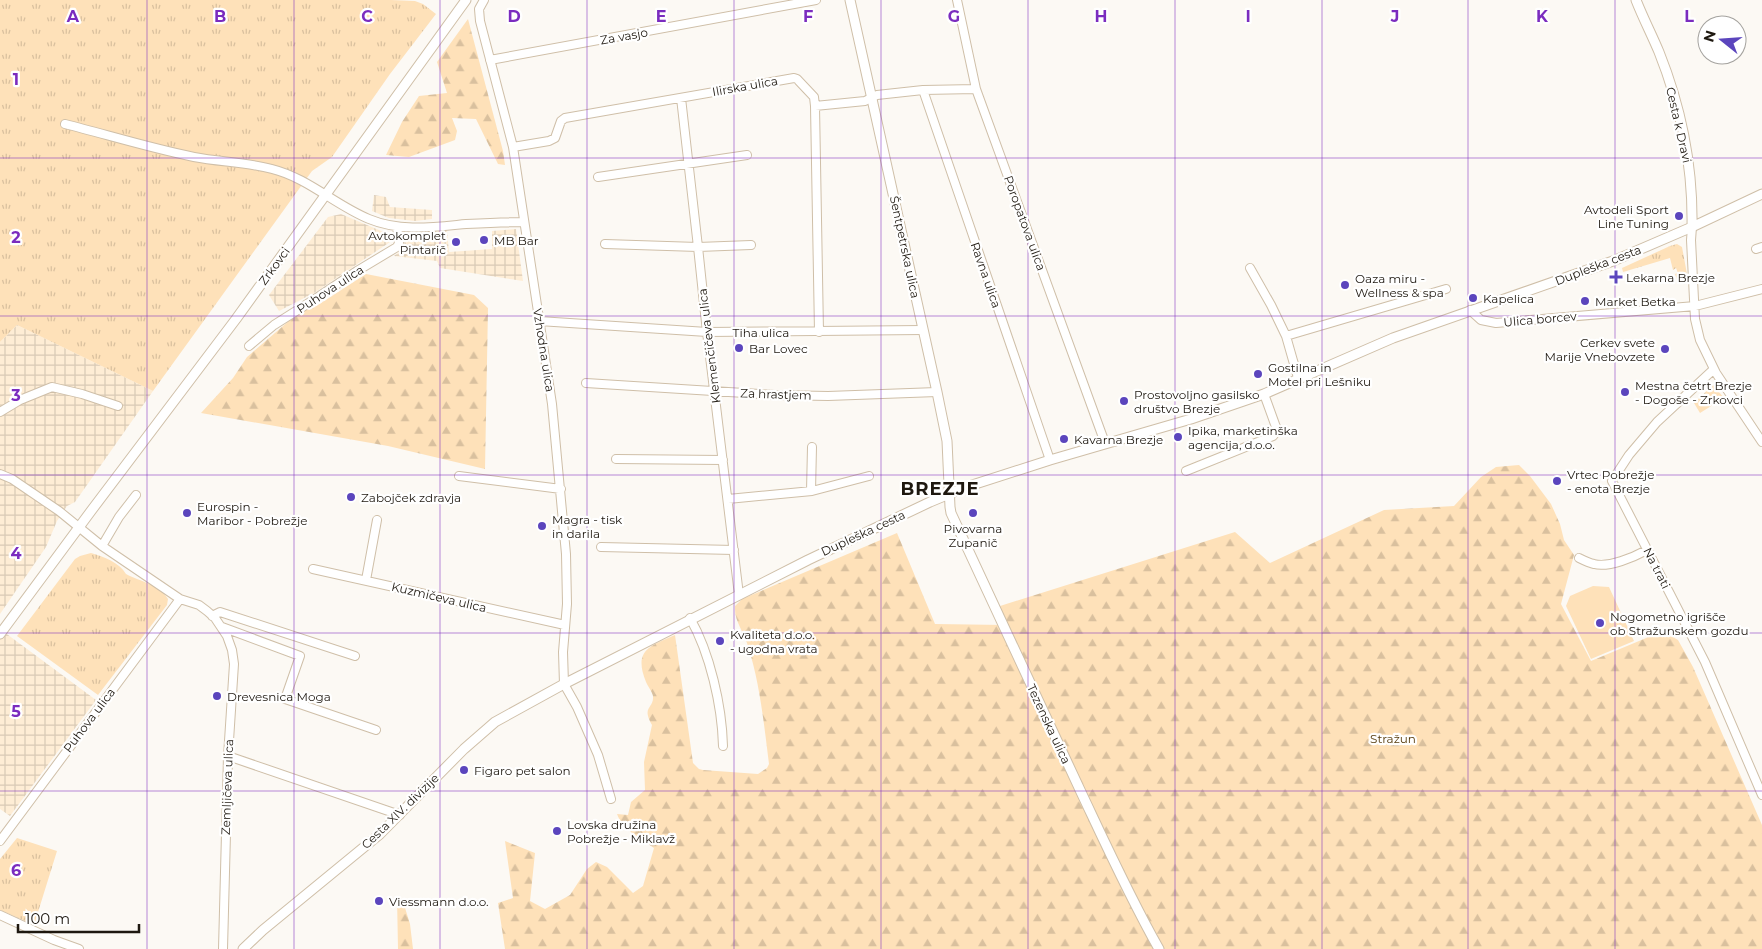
<svg xmlns="http://www.w3.org/2000/svg" width="1762" height="949" viewBox="0 0 1762 949" font-family="Montserrat,sans-serif">
  <style>
    .industrial { fill: url(#industrial-grid) }
    .grass { fill: url(#grass-tufts) }
    .forest { fill: url(#forest-firs) }
    .pitch { fill: #fee1b9 }
    .lines { fill: none; stroke-linecap: round; stroke-linejoin: round }
    .minor-casing { stroke: #cfbfa8; stroke-width: 10 }
    .tertiary-casing { stroke: #cfbfa8; stroke-width: 11 }
    .minor { stroke: #fff; stroke-width: 8 }
    .tertiary { stroke: #fff; stroke-width: 9 }
    .grid { fill: none; stroke: #7b2cbf; stroke-width: 1; stroke-opacity: 0.55 }
    .poi-dot { fill: #5b45bd; stroke: #fff; stroke-width: 2 }
    .labels { text-anchor: middle; dominant-baseline: central; stroke-width: 4.5; stroke-linejoin: round; paint-order: stroke }
    .street-label { font-size: 12px; fill: #1e1810; stroke: #fff }
    .poi-label { font-size: 12px; fill: #1e1810; stroke: #fff; text-anchor: start }
    .park-label { font-size: 12px; fill: #563b0c; stroke: #fff }
    .district-label { font-size: 18px; font-weight: bold; letter-spacing: 1px; fill: #1e1810; stroke: #fff }
    .grid-label { font-size: 16px; text-anchor: middle; font-weight: bold; fill: #7b2cbf; stroke: #fff; stroke-width: 4.5; stroke-linejoin: round; paint-order: stroke }
  </style>
  <defs>
    <pattern id="industrial-grid" width="8" height="8" patternUnits="userSpaceOnUse" patternTransform="scale(1.25)"><rect width="8" height="8" fill="#feedd5"/><path d="M0 4h8M4 0v8" fill="none" stroke="#d9cab6"/></pattern>
    <pattern id="grass-tufts" width="24" height="20" patternUnits="userSpaceOnUse" patternTransform="scale(1.25)"><rect width="24" height="20" fill="#fee1b9"/><path d="M3 7l-1-3M5 7V3M7 7l1-3M15 17l-1-3M17 17v-4M19 17l1-3" fill="none" stroke="#d9c09e"/></pattern>
    <pattern id="forest-firs" width="22" height="20" patternUnits="userSpaceOnUse" patternTransform="scale(1.25)"><rect width="22" height="20" fill="#fee1b9"/><path d="M5 1l3.5 6h-7zM16 11l3.5 6h-7z" fill="#d9c09e"/></pattern>
  </defs>
  <rect width="100%" height="100%" fill="#fcf9f4"/>
  <path class="industrial" d="M 374,195 L 386,197 L 390,207 L 432,210 L 432,219 L 415,221 L 389,218 L 372,211 Z
    M 341,214 L 393,236 L 393,240 L 314,293 L 279,311 L 269,295 L 328,217 Z
    M 516,229 L 523,281 L 440,268 L 437,261 L 394,256 L 402,250 L 404,245 L 401,233 L 447,230 L 449,252 L 492,249 L 492,231 Z
    M 17,325 L 153,391 L 75,502 L 67,506 L 57,521 L 46,547 L 0,614 L 0,342 Z
    M 0,629 L 96,700 L 10,816 L 0,809 Z"/>
  <path class="grass" d="M 0,0 L 391,0 L 415,1 L 423,4 L 436,14 L 390,74 L 332,157 L 312,171 L 153,391 L 17,325 L 0,342 Z
    M 1677,244 L 1682,247 L 1687,274 L 1685,276 L 1677,279 L 1675,274 L 1678,273 L 1676,268 L 1673,270 L 1670,258 L 1623,272 L 1622,268 L 1670,246 Z
    M 1713,385 L 1724,398 L 1700,413 L 1694,403 Z
    M 91,553 C 104,557 119,562 126,574 C 141,582 159,584 168,599 L 167,605 L 98,695 L 17,636 L 75,559 L 80,556 Z
    M 17,838 L 57,851 L 34,925 L 0,910 L 0,859 Z"/>
  <path class="forest" d="M 468,19 L 503,151 L 505,165 L 498,164 L 476,119 L 452,118 L 457,131 L 455,140 L 409,157 L 386,155 L 402,122 L 419,96 L 447,93 L 437,62 Z
    M 366,274 L 474,295 L 488,308 L 485,469 L 388,446 L 201,413 L 233,378 L 247,357 L 297,314 L 318,305 Z
    M 1519,465 L 1530,476 L 1551,504 L 1560,524 L 1564,540 L 1574,555 L 1561,604 L 1591,661 L 1663,631 L 1678,640 L 1693,667 L 1762,825 L 1762,949 L 505,949 L 498,903 L 513,898 L 505,841 L 535,853 L 530,901 L 545,909 L 570,895 L 587,869 L 596,862 L 607,867 L 633,893 L 643,886 L 654,848 C 641,839 623,830 617,814 L 628,815 L 631,802 L 645,790 L 644,762 L 652,725 C 641,706 654,709 653,696 C 652,691 648,687 646,682 C 633,650 650,646 675,635 L 693,763 L 699,769 L 703,770 L 758,774 L 767,768 L 769,764 C 764,724 760,684 748,646 C 744,631 734,622 735,606 L 742,599 L 897,533 L 935,624 L 1005,625 L 1000,606 L 1235,532 L 1270,563 L 1384,510 L 1454,506 L 1481,477 L 1496,467 Z
    M 397,897 L 402,898 L 410,924 L 413,949 L 398,949 Z"/>
  <path class="pitch" d="M 1593,586 L 1609,587 L 1634,641 L 1591,659 L 1566,606 L 1570,596 Z"/>
  <g class="lines">
    <defs>
      <path id="minor" d="M 484,0 L 479,9 L 480,21 L 513,147 L 552,404 L 566,554 L 567,604 L 563,652 L 564,684 L 577,707 L 598,755 L 611,799
        M 957,0 L 976,89 L 1105,443
        M 490,60 L 816,0
        M 923,90 L 1050,460
        M 681,98 L 698,247 L 707,332 L 739,595
        M 815,106 L 865,101 L 877,95 L 923,90 L 976,89
        M 65,124 C 108,135 150,148 194,157 C 220,162 246,162 272,169 C 308,178 335,205 369,219 C 400,232 434,227 466,224 C 485,223 504,222 523,222
        M 513,147 L 549,141 L 555,138 L 561,121 L 565,118 L 794,78 L 797,79 L 814,97 L 815,106 L 819,332
        M 598,177 L 747,155
        M 1692,227 L 1691,240 L 1695,319 L 1700,340 L 1716,373 L 1762,442
        M 605,244 L 698,247 L 751,245
        M 1756,249 L 1762,247
        M 1250,268 L 1271,305 L 1286,336 L 1298,378
        M 1470,310 L 1481,320 L 1496,323 L 1695,306 L 1762,289
        M 539,321 L 707,332 L 923,330
        M 1286,336 L 1446,289
        M 249,346 L 274,325 L 315,299 L 357,271 L 397,247 L 399,243 L 397,227
        M 1714,369 L 1657,422 L 1629,455 L 1612,481 L 1705,662 L 1762,795
        M 586,383 L 775,395 L 828,396 L 937,392
        M 0,412 L 20,400 L 52,387 L 82,394 L 118,406
        M 616,459 L 723,460
        M 1186,471 L 1273,436 L 1276,432 L 1276,427 L 1264,394
        M 0,474 L 12,479 L 59,511 L 102,546 L 180,599 L 199,605 L 207,611 L 215,618 L 227,636 L 232,650 L 234,664 L 228,756 L 223,949
        M 459,476 L 561,489
        M 811,491 L 812,447
        M 728,499 L 812,491 L 869,476
        M 102,546 L 119,517 L 136,495
        M 601,547 L 734,550
        M 1579,558 C 1583,560 1589,563 1594,564 C 1609,568 1634,557 1647,550
        M 313,569 L 565,625
        M 366,580 L 377,520
        M 212,616 L 220,612 L 355,656
        M 690,618 C 710,653 722,706 723,746
        M 222,627 L 300,656 L 285,699 L 376,730
        M 228,756 L 400,815
        M 0,841 L 180,599
        M 0,915 L 54,940 L 79,949"/>
      <path id="tertiary" d="M 850,0 L 937,392 L 947,441 L 950,507 L 951,513 C 994,606 1037,699 1081,792 C 1106,845 1130,898 1159,949
        M 1636,0 C 1643,18 1652,35 1659,52 C 1681,107 1693,168 1692,227
        M 0,634 L 91,511 L 236,319 L 466,0
        M 243,949 L 263,930 L 380,834 L 464,749 L 495,722 L 564,684 L 808,560 L 930,502 L 966,487 L 1050,460 L 1191,419 L 1264,394 L 1393,338 L 1613,261 L 1692,227 L 1762,194"/>
    </defs>
    <use href="#minor" class="minor-casing"/>
    <use href="#tertiary" class="tertiary-casing"/>
    <use href="#minor" class="minor"/>
    <use href="#tertiary" class="tertiary"/>
  </g>
  <path class="grid" d="M 147,0 L 147,949M 294,0 L 294,949M 440,0 L 440,949M 587,0 L 587,949M 734,0 L 734,949M 881,0 L 881,949M 1028,0 L 1028,949M 1175,0 L 1175,949M 1322,0 L 1322,949M 1468,0 L 1468,949M 1615,0 L 1615,949M 0,158 L 1762,158M 0,316 L 1762,316M 0,475 L 1762,475M 0,633 L 1762,633M 0,791 L 1762,791"/>
  <g class="poi-dot">
    <circle cx="1679" cy="216" r="5"/>
    <circle cx="484" cy="240" r="5"/>
    <circle cx="456" cy="242" r="5"/>
    <path d="M1613.5 269.5h5v5h5v5h-5v5h-5v-5h-5v-5h5z"/>
    <circle cx="1345" cy="285" r="5"/>
    <circle cx="1473" cy="298" r="5"/>
    <circle cx="1585" cy="301" r="5"/>
    <circle cx="739" cy="348" r="5"/>
    <circle cx="1665" cy="349" r="5"/>
    <circle cx="1258" cy="374" r="5"/>
    <circle cx="1625" cy="392" r="5"/>
    <circle cx="1124" cy="401" r="5"/>
    <circle cx="1178" cy="437" r="5"/>
    <circle cx="1064" cy="439" r="5"/>
    <circle cx="1557" cy="481" r="5"/>
    <circle cx="351" cy="497" r="5"/>
    <circle cx="187" cy="513" r="5"/>
    <circle cx="973" cy="513" r="5"/>
    <circle cx="542" cy="526" r="5"/>
    <circle cx="1600" cy="623" r="5"/>
    <circle cx="720" cy="641" r="5"/>
    <circle cx="217" cy="696" r="5"/>
    <circle cx="464" cy="770" r="5"/>
    <circle cx="557" cy="831" r="5"/>
    <circle cx="379" cy="901" r="5"/>
  </g>
  <g class="labels">
    <g class="street-label">
      <text transform="translate(624 36) rotate(-10)">Za vasjo</text>
      <text transform="translate(745 86) rotate(-10)">Ilirska ulica</text>
      <text transform="translate(1679 125) rotate(77)">Cesta k Dravi</text>
      <text transform="translate(1025 223) rotate(70)">Poropatova ulica</text>
      <text transform="translate(905 247) rotate(78)">Šentpetrska ulica</text>
      <text transform="translate(1598 265) rotate(-21)">Dupleška cesta</text>
      <text transform="translate(274 266) rotate(-54)">Zrkovci</text>
      <text transform="translate(986 275) rotate(71)">Ravna ulica</text>
      <text transform="translate(330 289) rotate(-33)">Puhova ulica</text>
      <text transform="translate(1540 319) rotate(-5)">Ulica borcev</text>
      <text x="761" y="332">Tiha ulica</text>
      <text transform="translate(709 346) rotate(-97)">Klemenčičeva ulica</text>
      <text transform="translate(544 350) rotate(81)">Vzhodna ulica</text>
      <text transform="translate(776 394) rotate(2)">Za hrastjem</text>
      <text transform="translate(863 533) rotate(-25)">Dupleška cesta</text>
      <text transform="translate(1657 568) rotate(63)">Na trati</text>
      <text transform="translate(439 597) rotate(13)">Kuzmičeva ulica</text>
      <text transform="translate(89 720) rotate(-53)">Puhova ulica</text>
      <text transform="translate(1049 724) rotate(65)">Tezenska ulica</text>
      <text transform="translate(227 787) rotate(-88)">Zemljičeva ulica</text>
      <text transform="translate(400 811) rotate(-44)">Cesta XIV. divizije</text>
    </g>
    <g class="poi-label">
      <text x="1669" y="209" text-anchor="end">Avtodeli Sport<tspan x="1669" dy="14">Line Tuning</tspan></text>
      <text x="446" y="235" text-anchor="end">Avtokomplet<tspan x="446" dy="14">Pintarič</tspan></text>
      <text x="494" y="240">MB Bar</text>
      <text x="1626" y="277">Lekarna Brezje</text>
      <text x="1355" y="278">Oaza miru -<tspan x="1355" dy="14">Wellness &amp; spa</tspan></text>
      <text x="1483" y="298">Kapelica</text>
      <text x="1595" y="301">Market Betka</text>
      <text x="1655" y="342" text-anchor="end">Cerkev svete<tspan x="1655" dy="14">Marije Vnebovzete</tspan></text>
      <text x="749" y="348">Bar Lovec</text>
      <text x="1268" y="367">Gostilna in<tspan x="1268" dy="14">Motel pri Lešniku</tspan></text>
      <text x="1635" y="385">Mestna četrt Brezje<tspan x="1635" dy="14">- Dogoše - Zrkovci</tspan></text>
      <text x="1134" y="394">Prostovoljno gasilsko<tspan x="1134" dy="14">društvo Brezje</tspan></text>
      <text x="1188" y="430">Ipika, marketinška<tspan x="1188" dy="14">agencija, d.o.o.</tspan></text>
      <text x="1074" y="439">Kavarna Brezje</text>
      <text x="1567" y="474">Vrtec Pobrežje<tspan x="1567" dy="14">- enota Brezje</tspan></text>
      <text x="361" y="497">Zabojček zdravja</text>
      <text x="197" y="506">Eurospin -<tspan x="197" dy="14">Maribor - Pobrežje</tspan></text>
      <text x="552" y="519">Magra - tisk<tspan x="552" dy="14">in darila</tspan></text>
      <text x="973" y="528" text-anchor="middle">Pivovarna<tspan x="973" dy="14">Zupanič</tspan></text>
      <text x="1610" y="616">Nogometno igrišče<tspan x="1610" dy="14">ob Stražunskem gozdu</tspan></text>
      <text x="730" y="634">Kvaliteta d.o.o.<tspan x="730" dy="14">- ugodna vrata</tspan></text>
      <text x="227" y="696">Drevesnica Moga</text>
      <text x="474" y="770">Figaro pet salon</text>
      <text x="567" y="824">Lovska družina<tspan x="567" dy="14">Pobrežje - Miklavž</tspan></text>
      <text x="389" y="901">Viessmann d.o.o.</text>
    </g>
    <g class="park-label">
      <text x="1393" y="738">Stražun</text>
    </g>
    <g class="district-label">
      <text x="940" y="489">BREZJE</text>
    </g>
  </g>
  <g class="grid-label">
    <text x="73" y="22">A</text>
    <text x="220" y="22">B</text>
    <text x="367" y="22">C</text>
    <text x="514" y="22">D</text>
    <text x="661" y="22">E</text>
    <text x="808" y="22">F</text>
    <text x="954" y="22">G</text>
    <text x="1101" y="22">H</text>
    <text x="1248" y="22">I</text>
    <text x="1395" y="22">J</text>
    <text x="1542" y="22">K</text>
    <text x="1689" y="22">L</text>
    <text x="16" y="85">1</text>
    <text x="16" y="243">2</text>
    <text x="16" y="401">3</text>
    <text x="16" y="559">4</text>
    <text x="16" y="717">5</text>
    <text x="16" y="876">6</text>
  </g>
  <g transform="translate(1722 40) rotate(287)"><circle r="24" fill="#ffffff" stroke="#a5a39f"/>
  <path d="M0-4L9 19L0 12L-9 19Z" fill="#5b45bd"/>
  <text y="-8" font-size="14" font-weight="bold" text-anchor="middle" fill="#1e1810">N</text>
  </g>
  <path d="M18 924v8h121v-8" fill="none" stroke="#1e1810" stroke-width="2.5"/>
  <text x="25" y="924" font-size="15" fill="#1e1810" stroke="#ffffff" stroke-width="4" paint-order="stroke">100 m</text>
</svg>
